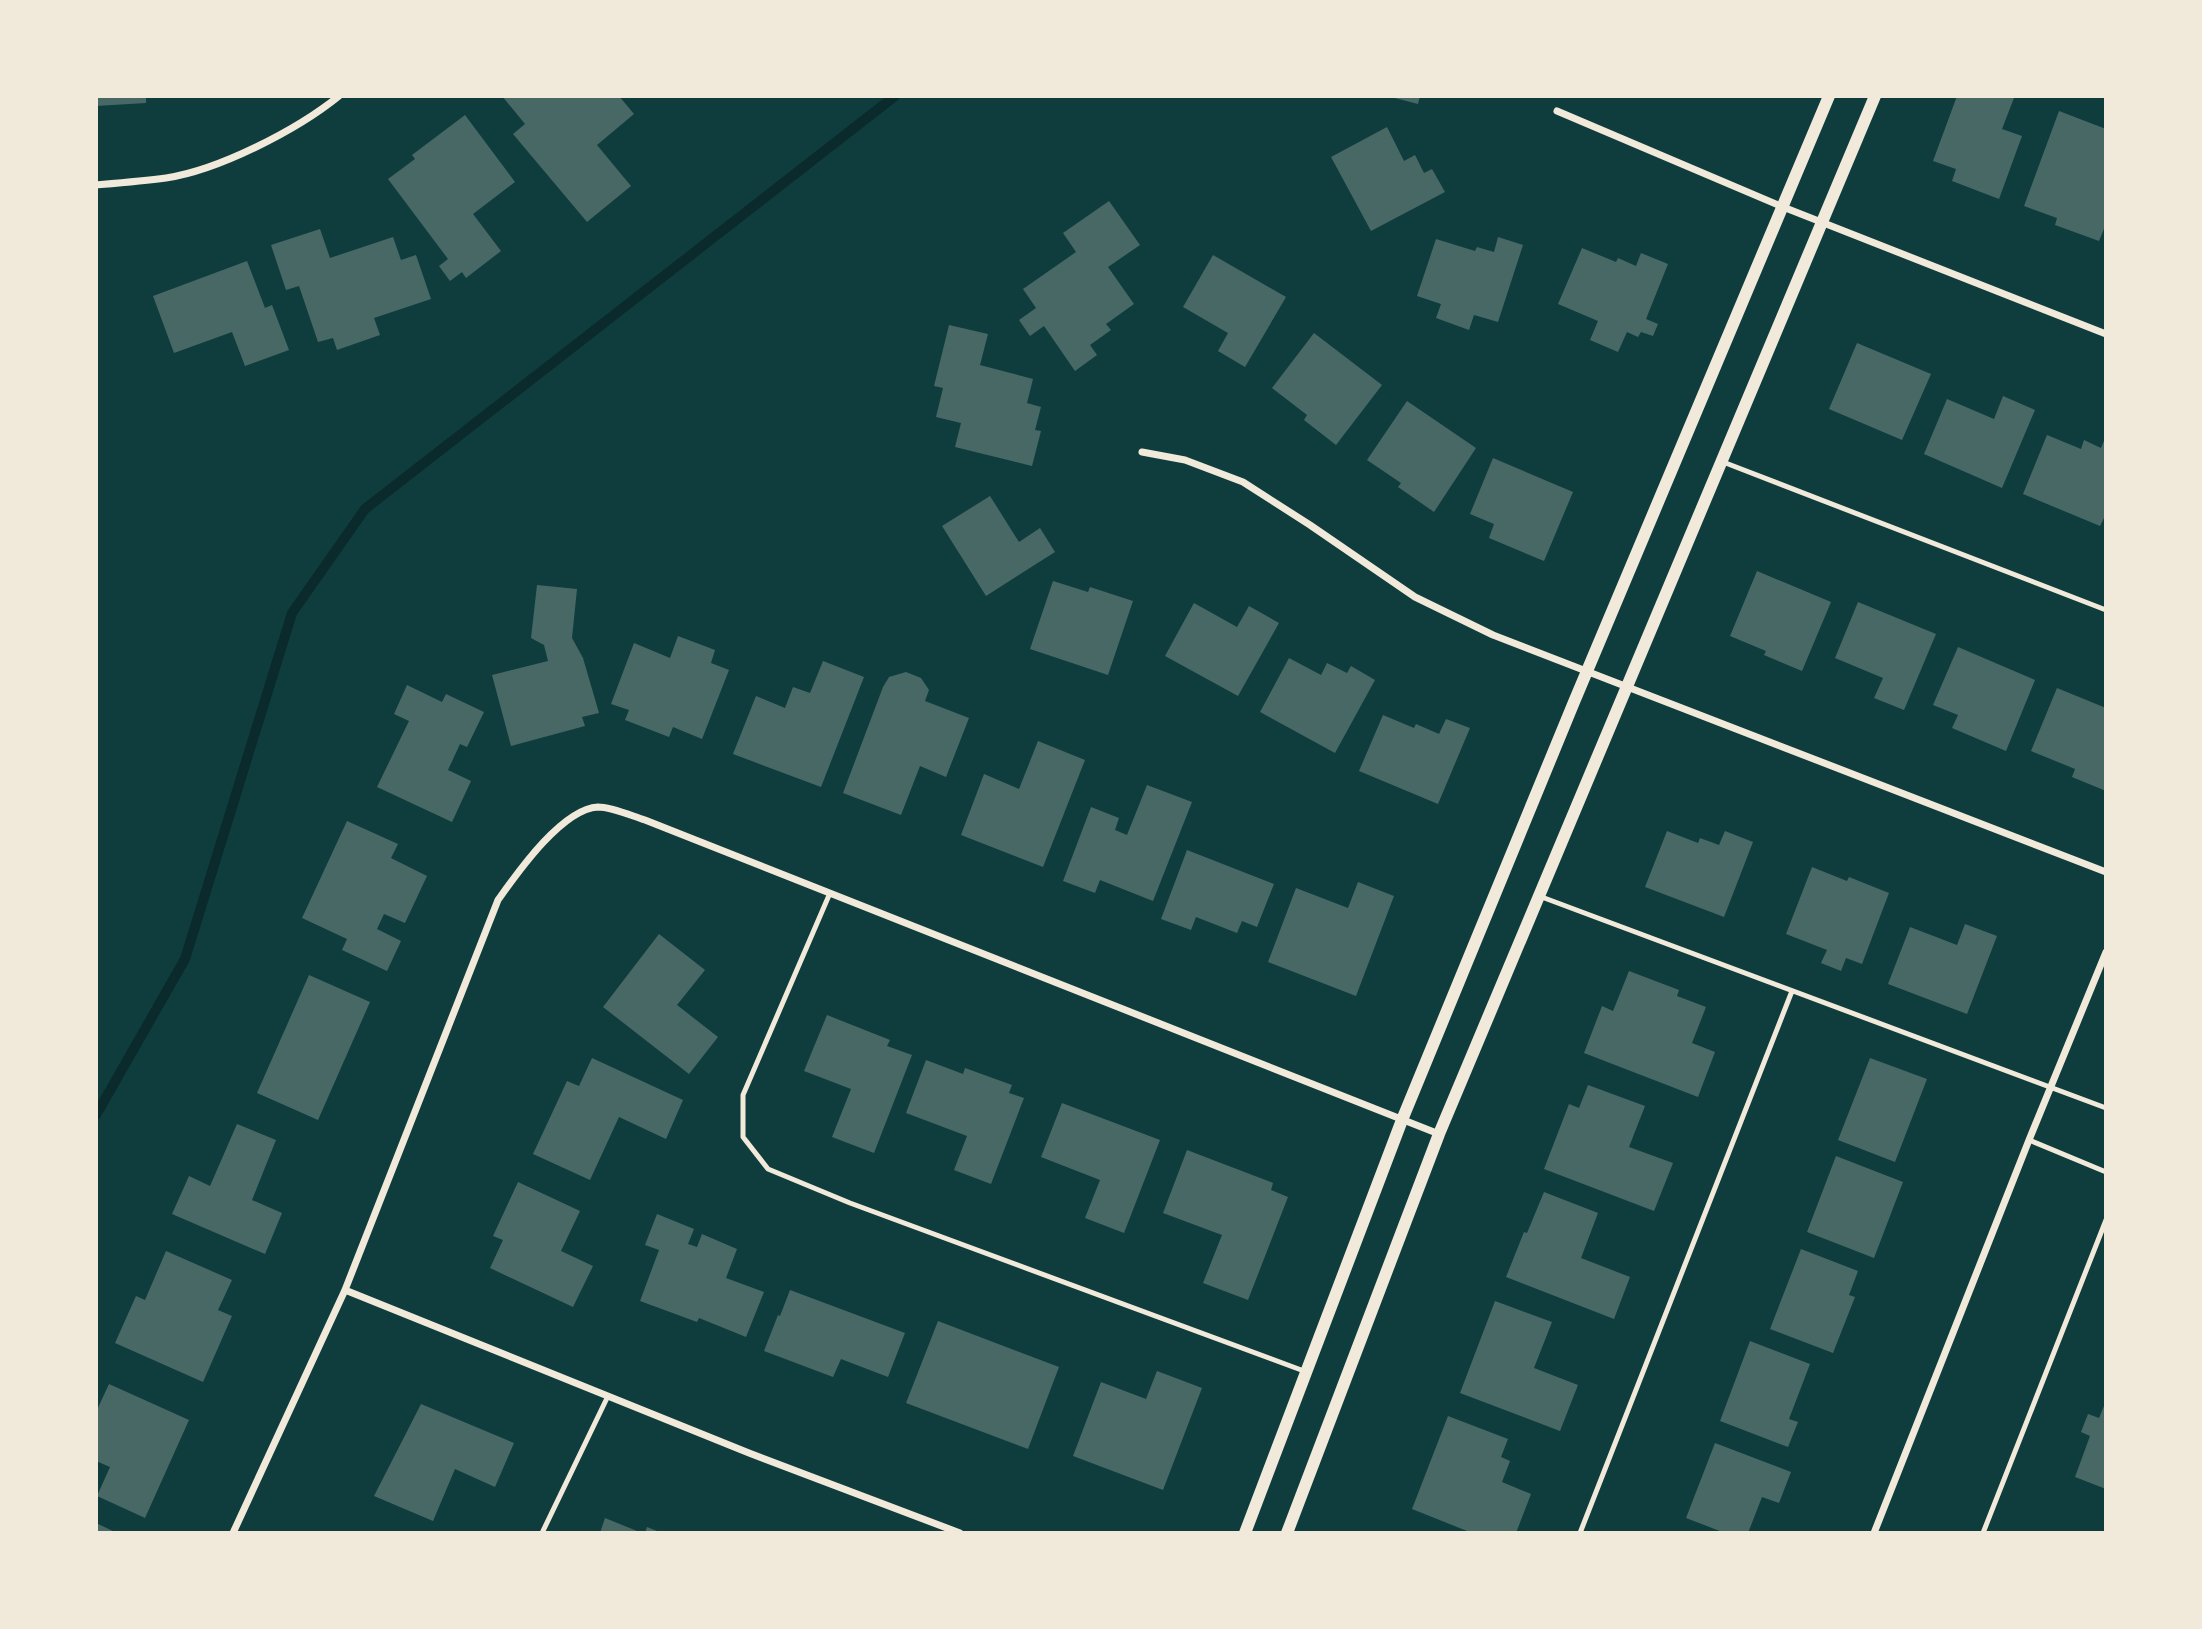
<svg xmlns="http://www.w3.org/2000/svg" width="2202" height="1629" viewBox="0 0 2202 1629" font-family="Poppins,sans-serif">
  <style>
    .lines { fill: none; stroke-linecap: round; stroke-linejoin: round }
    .stream { stroke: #0a2a2b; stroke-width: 10 }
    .building { fill: #486865 }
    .service { stroke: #f1e9da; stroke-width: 5 }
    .minor { stroke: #f1e9da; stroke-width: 7 }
    .tertiary { stroke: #f1e9da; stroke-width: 12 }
  </style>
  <rect width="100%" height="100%" fill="#0f3d3e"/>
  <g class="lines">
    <path class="stream" d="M 96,1115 L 185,959 L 292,613 L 365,509 L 895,96"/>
  </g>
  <path class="building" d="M 96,96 L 146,96 L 146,103 L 96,106 Z
    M 502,96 L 619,96 L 634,114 L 597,145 L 631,186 L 587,222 L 513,134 L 525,124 Z
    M 1387,96 L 1420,96 L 1418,104 Z
    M 1957,96 L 2014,98 L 2002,129 L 2022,136 L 1999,199 L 1952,181 L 1956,169 L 1933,161 Z
    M 2059,111 L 2106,129 L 2106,224 L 2099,241 L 2055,225 L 2057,218 L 2024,206 Z
    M 465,115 L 515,182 L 473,214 L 501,251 L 466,278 L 462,272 L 450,281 L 439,266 L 448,259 L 388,179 L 415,159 L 412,155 Z
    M 1387,127 L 1404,161 L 1415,155 L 1424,173 L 1432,169 L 1445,192 L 1371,231 L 1331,157 Z
    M 1109,201 L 1140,245 L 1108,267 L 1134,304 L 1106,324 L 1111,330 L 1090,345 L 1097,355 L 1075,371 L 1044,326 L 1030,336 L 1019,320 L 1036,308 L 1023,289 L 1076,252 L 1063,233 Z
    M 320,229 L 330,258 L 393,237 L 401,260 L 416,255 L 431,299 L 374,318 L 380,335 L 337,350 L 333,338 L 318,342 L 299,286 L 286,290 L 271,245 Z
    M 1498,237 L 1523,245 L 1498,322 L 1474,315 L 1469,330 L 1436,318 L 1441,304 L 1417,296 L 1436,239 L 1475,251 L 1477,247 L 1494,252 Z
    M 1582,248 L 1616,262 L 1618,258 L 1636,266 L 1641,253 L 1668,264 L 1646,319 L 1658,324 L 1653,336 L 1641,332 L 1638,337 L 1627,332 L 1618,352 L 1590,340 L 1598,321 L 1558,304 Z
    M 1213,255 L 1286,297 L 1245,367 L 1218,351 L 1228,333 L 1183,307 Z
    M 247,261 L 265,308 L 272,305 L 289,350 L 245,366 L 232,332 L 174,353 L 153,296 Z
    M 949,325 L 988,334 L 980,365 L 1033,379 L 1027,403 L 1041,407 L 1035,430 L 1041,431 L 1032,466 L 955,447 L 961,423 L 936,417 L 943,388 L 934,386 Z
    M 1314,333 L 1382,385 L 1336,445 L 1304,420 L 1307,415 L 1272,388 Z
    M 1857,343 L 1931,374 L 1902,440 L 1829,409 Z
    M 2003,396 L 2035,410 L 2002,488 L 1924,454 L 1947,399 L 1994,419 Z
    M 1407,401 L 1476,448 L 1434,512 L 1398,487 L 1401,483 L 1367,460 Z
    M 2047,435 L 2081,449 L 2084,440 L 2101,448 L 2106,436 L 2106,514 L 2100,526 L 2023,494 Z
    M 1493,458 L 1573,492 L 1544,561 L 1489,538 L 1494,524 L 1470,514 Z
    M 990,496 L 1019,542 L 1040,528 L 1055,552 L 986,596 L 942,526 Z
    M 1757,571 L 1831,602 L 1802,671 L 1764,655 L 1766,651 L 1730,636 Z
    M 1053,581 L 1088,592 L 1090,587 L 1133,601 L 1108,675 L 1030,649 Z
    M 537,585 L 577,589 L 572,638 L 583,658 L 599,713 L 582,717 L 585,726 L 511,746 L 492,675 L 548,661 L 544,645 L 531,638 Z
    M 1858,602 L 1936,634 L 1904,710 L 1874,698 L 1883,678 L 1835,658 Z
    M 1194,603 L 1237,627 L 1249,606 L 1279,623 L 1238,696 L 1165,656 Z
    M 678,636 L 715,650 L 711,663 L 729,670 L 702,739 L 673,727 L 669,737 L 625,720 L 629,710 L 611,704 L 634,643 L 670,658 Z
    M 1958,647 L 2035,680 L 2006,751 L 1952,728 L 1958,715 L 1933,705 Z
    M 1289,658 L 1321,675 L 1327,663 L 1347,673 L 1351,666 L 1375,680 L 1335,753 L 1260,712 Z
    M 823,661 L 864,677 L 821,787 L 733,754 L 756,696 L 785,708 L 793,687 L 810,693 Z
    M 906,672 L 921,678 L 929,690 L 925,701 L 969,718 L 946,777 L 920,766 L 901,815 L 843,793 L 883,687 L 889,677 Z
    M 407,685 L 442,702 L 446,694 L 484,712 L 467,747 L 460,744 L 448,770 L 471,781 L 452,822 L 377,787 L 409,721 L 394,714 Z
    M 2057,688 L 2106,708 L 2106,791 L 2072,777 L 2075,769 L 2031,751 Z
    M 1383,715 L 1414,728 L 1416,724 L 1439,734 L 1446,719 L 1470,728 L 1438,804 L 1359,771 Z
    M 1038,741 L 1085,760 L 1043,867 L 961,835 L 984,774 L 1019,789 Z
    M 1147,785 L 1192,802 L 1153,901 L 1100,880 L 1095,893 L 1063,881 L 1091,807 L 1119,818 L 1115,830 L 1127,835 Z
    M 347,821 L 398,844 L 391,858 L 427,876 L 405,923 L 384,914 L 377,929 L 401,941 L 387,971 L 342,950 L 347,939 L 302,918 Z
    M 1667,831 L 1698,843 L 1700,838 L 1719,845 L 1725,831 L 1753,842 L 1724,917 L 1645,887 Z
    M 1187,850 L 1274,884 L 1257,927 L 1242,921 L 1237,933 L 1196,917 L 1191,930 L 1161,919 Z
    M 1812,867 L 1847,881 L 1849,877 L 1889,893 L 1862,964 L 1846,958 L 1841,971 L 1821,963 L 1827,950 L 1786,934 Z
    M 1358,882 L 1394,896 L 1356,996 L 1268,962 L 1296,888 L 1348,908 Z
    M 1965,924 L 1997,936 L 1967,1014 L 1888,984 L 1910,927 L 1957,945 Z
    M 659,934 L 705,970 L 677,1005 L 718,1037 L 689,1074 L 603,1007 Z
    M 1629,971 L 1679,990 L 1677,996 L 1706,1007 L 1692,1043 L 1715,1052 L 1698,1097 L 1584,1053 L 1602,1006 L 1613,1011 Z
    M 309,975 L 370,1002 L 318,1120 L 257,1093 Z
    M 827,1015 L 890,1040 L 887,1046 L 912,1055 L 874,1153 L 832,1137 L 851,1089 L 804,1071 Z
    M 592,1058 L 683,1100 L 666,1139 L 619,1117 L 590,1180 L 533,1154 L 567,1081 L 579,1086 Z
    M 1870,1058 L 1927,1079 L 1895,1162 L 1838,1140 Z
    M 926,1060 L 963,1074 L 965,1068 L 1012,1085 L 1009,1093 L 1024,1098 L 991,1184 L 954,1170 L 967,1136 L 906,1113 Z
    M 1588,1085 L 1645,1106 L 1629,1147 L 1673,1163 L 1654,1211 L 1544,1169 L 1569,1104 L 1579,1108 Z
    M 1062,1103 L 1160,1140 L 1124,1233 L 1085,1218 L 1100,1180 L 1041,1157 Z
    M 237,1124 L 276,1140 L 252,1200 L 282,1213 L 265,1254 L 172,1214 L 189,1176 L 210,1186 Z
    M 1187,1150 L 1273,1183 L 1271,1190 L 1288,1197 L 1248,1300 L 1203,1283 L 1222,1235 L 1163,1213 Z
    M 1836,1156 L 1903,1182 L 1874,1258 L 1807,1232 Z
    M 518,1182 L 580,1211 L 561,1251 L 593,1266 L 573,1307 L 490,1268 L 503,1240 L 493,1236 Z
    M 1544,1192 L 1598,1213 L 1581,1258 L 1630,1277 L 1614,1319 L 1506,1277 L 1524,1232 L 1527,1233 Z
    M 657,1214 L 694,1229 L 688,1244 L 697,1247 L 702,1234 L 737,1249 L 726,1278 L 764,1292 L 746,1337 L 699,1318 L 697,1322 L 640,1301 L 659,1250 L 645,1245 Z
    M 1801,1249 L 1858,1271 L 1849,1295 L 1855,1297 L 1833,1353 L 1770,1329 Z
    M 166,1251 L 232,1280 L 218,1310 L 232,1316 L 203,1382 L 115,1343 L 136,1296 L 145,1300 Z
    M 790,1290 L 905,1333 L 888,1377 L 841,1359 L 833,1377 L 764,1351 L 778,1315 L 780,1316 Z
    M 1495,1301 L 1552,1322 L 1534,1368 L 1578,1385 L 1560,1431 L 1460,1393 Z
    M 938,1321 L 1059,1367 L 1028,1449 L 906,1403 Z
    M 1750,1341 L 1810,1364 L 1789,1419 L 1798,1422 L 1788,1447 L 1720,1421 Z
    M 1157,1371 L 1202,1388 L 1163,1490 L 1073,1456 L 1101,1382 L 1146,1399 Z
    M 109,1384 L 189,1420 L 145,1518 L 97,1496 L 110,1467 L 96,1461 L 96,1412 Z
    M 2106,1401 L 2106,1489 L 2075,1477 L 2090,1436 L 2081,1432 L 2088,1414 L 2099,1418 Z
    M 421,1404 L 514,1443 L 495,1487 L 455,1469 L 433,1521 L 374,1496 Z
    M 1448,1416 L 1508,1439 L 1501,1457 L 1510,1461 L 1502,1482 L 1531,1494 L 1516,1533 L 1472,1533 L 1412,1509 Z
    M 1715,1443 L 1791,1472 L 1779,1503 L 1762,1497 L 1748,1533 L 1725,1533 L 1686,1518 Z
    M 605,1518 L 642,1533 L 600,1533 Z
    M 96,1523 L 117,1533 L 96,1533 Z
    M 647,1527 L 662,1533 L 645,1533 Z"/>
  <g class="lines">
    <path class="service" d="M 1723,462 L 2106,610
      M 830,893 L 743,1095 L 743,1137 L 768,1169 L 850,1203 L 1304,1371
      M 1539,896 L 2106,1108
      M 2029,1140 L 2106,1172
      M 542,1533 L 608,1396
      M 1580,1533 L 1792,991
      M 1983,1533 L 2106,1220"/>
    <path class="minor" d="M 1557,111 L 1783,207 L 2106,334
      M 96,185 C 119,183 143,181 166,178 C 219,170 297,130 339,96
      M 1142,452 L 1185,460 L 1243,482 L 1310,525 L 1415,597 L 1493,635 L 2106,872
      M 345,1290 L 749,1453 L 960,1533
      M 233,1533 L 345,1290 L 498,900 C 518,872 562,809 598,807 C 612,807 632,816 645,820 L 1439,1134
      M 1874,1533 L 2029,1140 L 2106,952"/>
    <path class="tertiary" d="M 1245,1533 L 1402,1120 L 1574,702 L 1829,96
      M 1287,1533 L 1439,1134 L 1875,96"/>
  </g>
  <rect width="2202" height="1629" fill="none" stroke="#f1e9da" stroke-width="196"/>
</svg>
